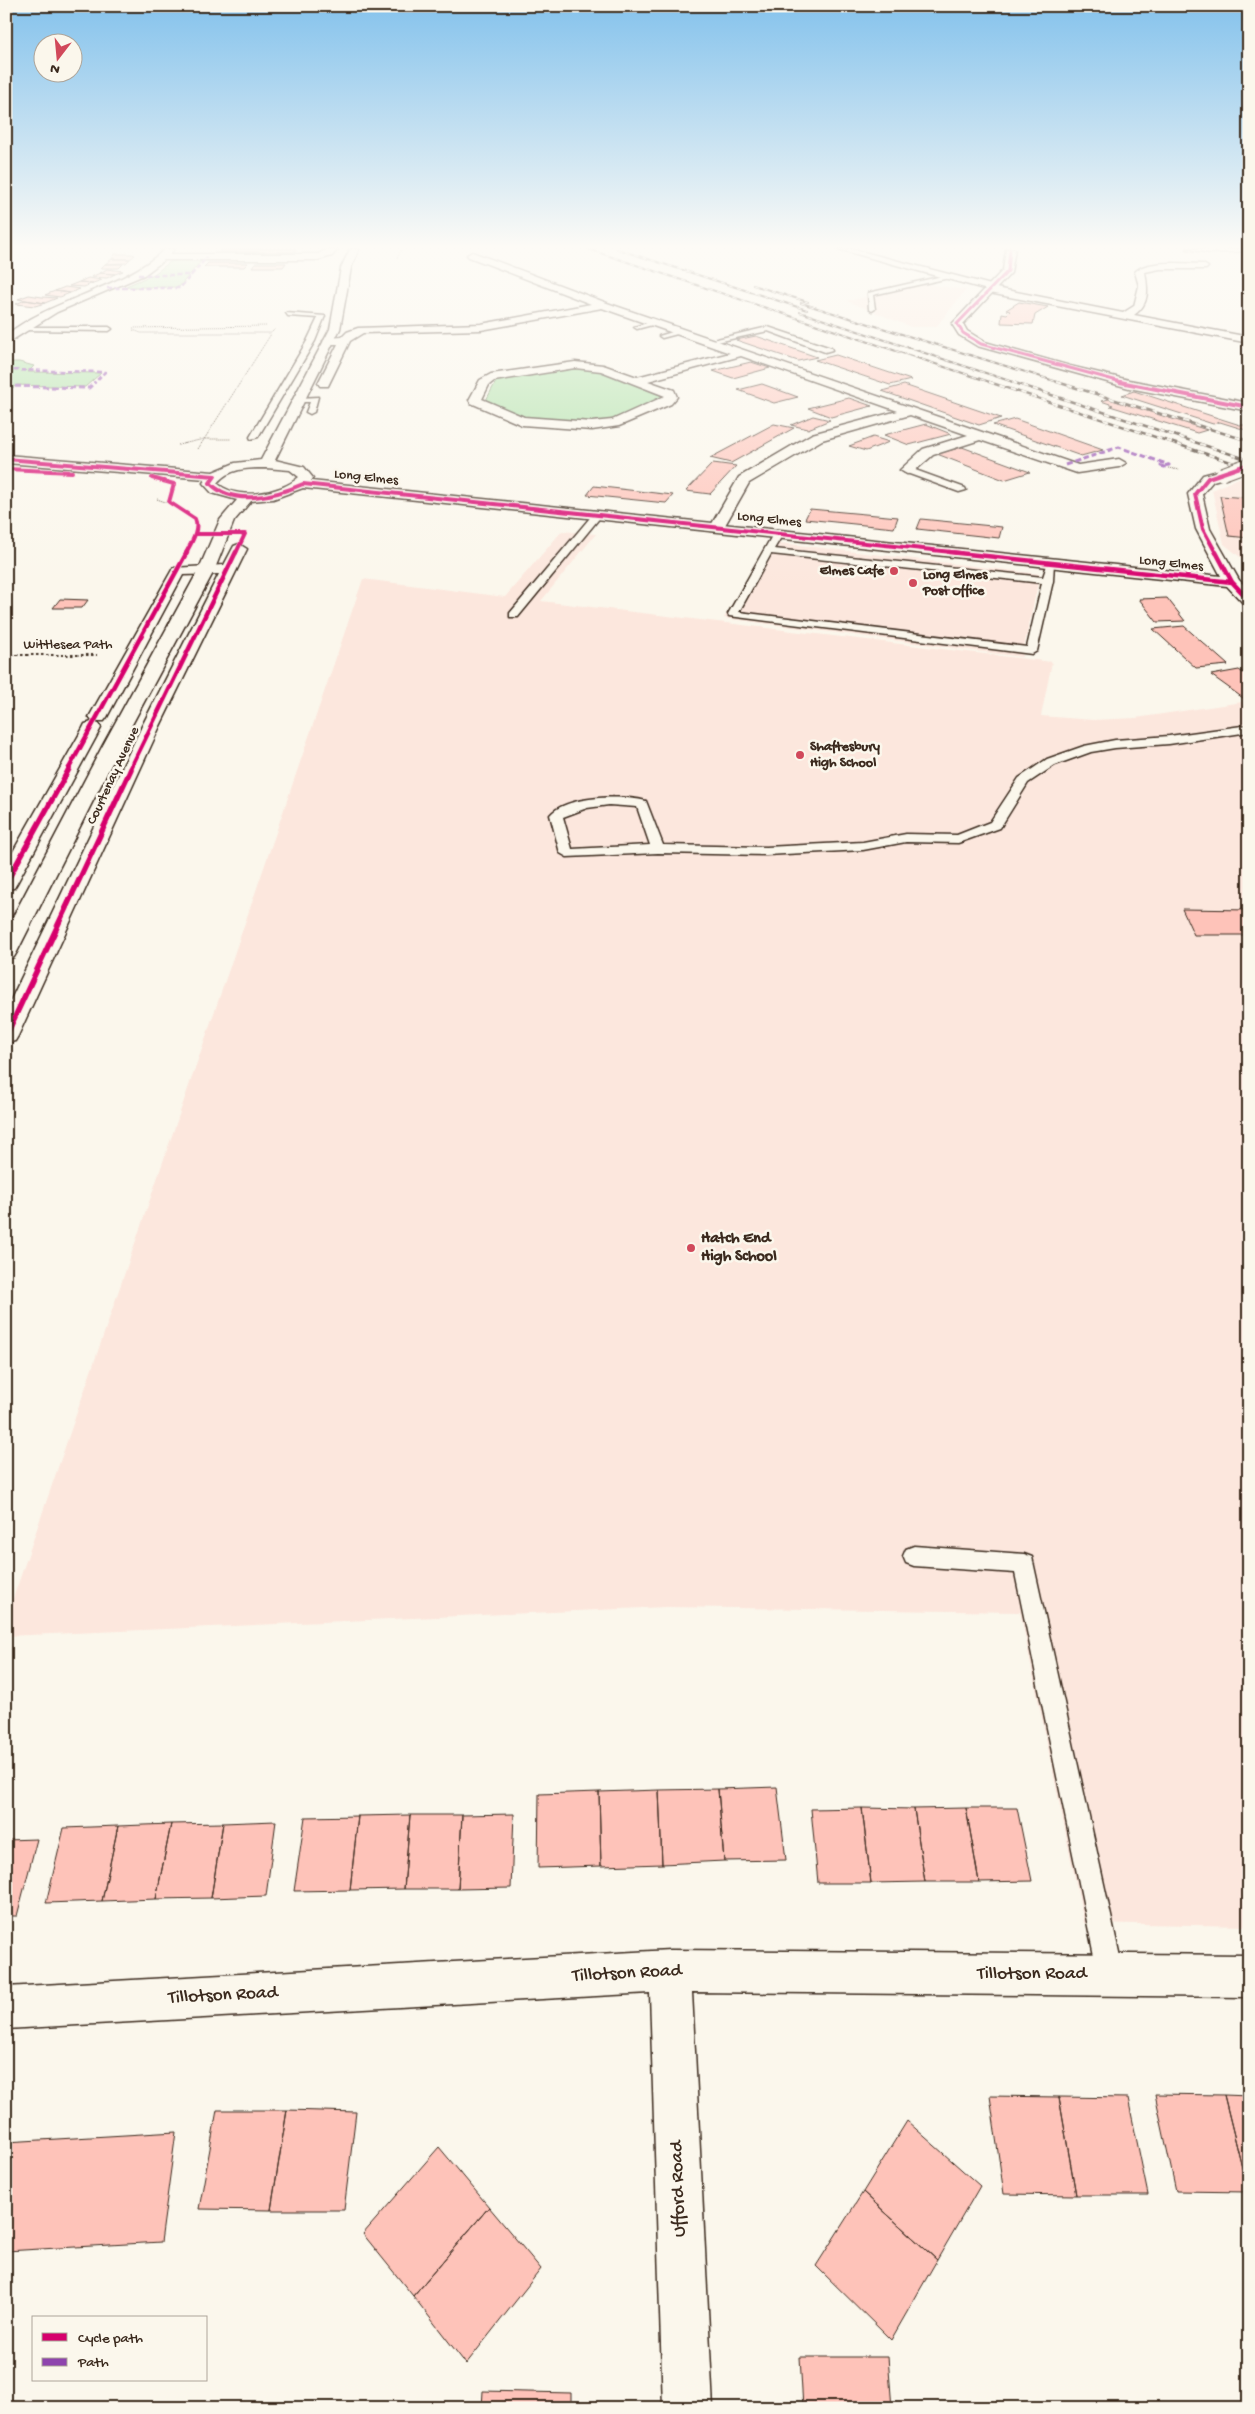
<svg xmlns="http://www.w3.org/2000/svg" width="1255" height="2414" viewBox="0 0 1255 2414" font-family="'Gochi Hand',sans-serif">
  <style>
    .built { fill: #fce7dd }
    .green { fill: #a8dfa2; stroke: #728460 }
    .building { fill: #fec3b9; stroke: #3b2a1e }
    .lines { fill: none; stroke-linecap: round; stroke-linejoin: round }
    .lane-casing { stroke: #3b2a1e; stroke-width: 3 }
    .street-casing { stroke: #3b2a1e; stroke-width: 3 }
    .secondary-casing { stroke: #3b2a1e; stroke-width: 3 }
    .path-far1 { stroke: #3b2a1e; stroke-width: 1; stroke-dasharray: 1 1; stroke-linecap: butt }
    .path { stroke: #3b2a1e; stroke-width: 2; stroke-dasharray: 2.5 2.5; stroke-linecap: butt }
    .lane { fill: #fbf7ec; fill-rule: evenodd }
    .street { fill: #fbf7ec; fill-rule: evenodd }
    .secondary { fill: #fbf7ec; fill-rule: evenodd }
    .rail-far1-casing { stroke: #3b2a1e; stroke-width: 2 }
    .rail-casing { stroke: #3b2a1e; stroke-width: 2.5 }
    .rail-far1 { stroke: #fbf7ec; stroke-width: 1; stroke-dasharray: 4.5; stroke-linecap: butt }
    .rail { stroke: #fbf7ec; stroke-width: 2; stroke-dasharray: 5.5; stroke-linecap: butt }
    .secondary-bridge-casing { stroke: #3b2a1e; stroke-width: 15; stroke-linecap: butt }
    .secondary-bridge { stroke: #fbf7ec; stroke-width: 13 }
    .quiet-far1 { stroke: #8e44ad; stroke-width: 2.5; stroke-dasharray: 5 2.5; stroke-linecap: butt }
    .quiet { stroke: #8e44ad; stroke-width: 3; stroke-dasharray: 6 3; stroke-linecap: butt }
    .cycleway-far3-casing { stroke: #fbf7ec; stroke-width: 4.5 }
    .cycleway-far2-casing { stroke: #fbf7ec; stroke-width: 5 }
    .cycleway-far1-casing { stroke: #fbf7ec; stroke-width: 6 }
    .cycleway-casing { stroke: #fbf7ec; stroke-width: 8 }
    .cycleway-far3 { stroke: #d6006c; stroke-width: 3 }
    .cycleway-far2 { stroke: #d6006c; stroke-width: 4 }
    .cycleway-far1 { stroke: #d6006c; stroke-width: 4.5 }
    .cycleway { stroke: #d6006c; stroke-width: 5.5 }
    .poi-dot { fill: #d1495b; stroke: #fbf7ec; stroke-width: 2 }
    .labels { text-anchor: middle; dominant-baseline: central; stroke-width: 5; stroke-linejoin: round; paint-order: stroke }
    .far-street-label { font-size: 14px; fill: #3b2a1e; stroke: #fbf7ec }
    .far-poi-label { font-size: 14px; font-weight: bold; fill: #3b2a1e; stroke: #fbf7ec; text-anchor: start }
    .poi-label { font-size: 16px; font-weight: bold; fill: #3b2a1e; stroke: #fbf7ec; text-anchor: start }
    .near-street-label { font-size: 19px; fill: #3b2a1e; stroke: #fbf7ec }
  </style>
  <rect width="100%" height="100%" fill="#fbf7ec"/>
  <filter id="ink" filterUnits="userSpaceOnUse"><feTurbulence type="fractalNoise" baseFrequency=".02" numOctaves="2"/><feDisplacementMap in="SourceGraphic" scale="10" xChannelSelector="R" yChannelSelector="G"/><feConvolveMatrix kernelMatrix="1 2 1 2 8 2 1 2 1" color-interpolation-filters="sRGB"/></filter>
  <g filter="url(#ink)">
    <path class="built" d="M 927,284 L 966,290 L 936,327 L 911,327 L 847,301 Z
      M 1243,476 L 1249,478 L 1249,564 L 1224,544 L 1212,490 Z
      M 562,531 L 596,534 L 541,601 L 1052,662 L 1041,716 L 1093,720 L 1136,718 L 1249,701 L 1249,729 L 1224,729 L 1249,730 L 1249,1926 L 1084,1923 L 1020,1612 L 666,1607 L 6,1636 L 6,1619 L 363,579 L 505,597 Z
      M 772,542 L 1040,574 L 1022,657 L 724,618 Z"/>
    <path class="green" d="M 180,260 L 202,260 L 179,287 L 124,287 L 154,274 L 170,262 Z
      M 6,362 L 19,362 L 34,366 L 28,372 L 101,373 L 85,387 L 17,385 L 6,392 Z
      M 592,367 L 666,396 L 605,423 L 530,420 L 485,402 L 498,378 Z"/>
    <path class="building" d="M 222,249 L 296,249 L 294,252 L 219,252 Z
      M 115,254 L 132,254 L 135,255 L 130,259 L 112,259 Z
      M 112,259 L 130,259 L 126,263 L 105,264 Z
      M 208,263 L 248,263 L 244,267 L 204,267 Z
      M 255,263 L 286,263 L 283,267 L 252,267 Z
      M 105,264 L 123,264 L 119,268 L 101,268 Z
      M 107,269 L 123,271 L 115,274 L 100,273 Z
      M 100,273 L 115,274 L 107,278 L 91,277 Z
      M 88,278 L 102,280 L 93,283 L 79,282 Z
      M 79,282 L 93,283 L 84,287 L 69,286 Z
      M 65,287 L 80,289 L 70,293 L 55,291 Z
      M 55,291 L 70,293 L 60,297 L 45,295 Z
      M 29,295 L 42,297 L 57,298 L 45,303 L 18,299 Z
      M 25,300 L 45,303 L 35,306 L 16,304 Z
      M 1019,302 L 1048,307 L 1035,315 L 1033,324 L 1001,323 L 1002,313 L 1007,314 L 1010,311 L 1006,310 Z
      M 756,336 L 817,357 L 798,361 L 736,340 Z
      M 836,355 L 911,380 L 890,385 L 815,360 Z
      M 751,362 L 770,368 L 733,378 L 713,371 Z
      M 762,384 L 798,397 L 774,403 L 738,390 Z
      M 904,385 L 1001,418 L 979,425 L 882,391 Z
      M 1134,391 L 1240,425 L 1249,425 L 1249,431 L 1220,422 L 1213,424 L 1122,395 Z
      M 849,398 L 872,406 L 831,417 L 808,408 Z
      M 1109,399 L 1207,430 L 1197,433 L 1110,406 L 1113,405 L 1101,401 Z
      M 813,416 L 830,420 L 808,429 L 791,425 Z
      M 1015,419 L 1103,450 L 1081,456 L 993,425 Z
      M 774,424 L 794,428 L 731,463 L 710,458 Z
      M 926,424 L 951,434 L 909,445 L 884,435 Z
      M 873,437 L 889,442 L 866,451 L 849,446 Z
      M 962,447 L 1030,472 L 1004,480 L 937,454 Z
      M 713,463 L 736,466 L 710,494 L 686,491 Z
      M 594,486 L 673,495 L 666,503 L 587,495 Z
      M 1220,496 L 1249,498 L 1249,538 L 1229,536 Z
      M 810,509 L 898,517 L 894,528 L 805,519 Z
      M 921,519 L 1002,527 L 999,538 L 917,529 Z
      M 1167,598 L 1185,621 L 1157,622 L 1139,599 Z
      M 60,599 L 88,600 L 82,608 L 53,608 Z
      M 1184,626 L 1228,665 L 1196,668 L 1153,629 Z
      M 1239,670 L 1249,677 L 1249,697 L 1243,698 L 1211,675 Z
      M 1182,909 L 1249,910 L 1249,935 L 1194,935 Z
      M 777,1787 L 786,1860 L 724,1861 L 718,1789 Z
      M 718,1789 L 724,1861 L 662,1864 L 659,1790 Z
      M 659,1790 L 662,1864 L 601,1866 L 599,1792 Z
      M 599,1792 L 601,1866 L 538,1868 L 539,1794 Z
      M 862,1808 L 871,1883 L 818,1883 L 811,1809 Z
      M 862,1808 L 914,1809 L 925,1882 L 871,1883 Z
      M 966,1808 L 979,1882 L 925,1882 L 914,1809 Z
      M 966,1808 L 1017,1808 L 1032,1881 L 979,1882 Z
      M 514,1814 L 511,1888 L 458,1889 L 462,1815 Z
      M 410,1815 L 462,1815 L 458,1889 L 404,1889 Z
      M 410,1815 L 404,1889 L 350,1890 L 358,1816 Z
      M 358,1816 L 350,1890 L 294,1891 L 305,1817 Z
      M 276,1821 L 266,1896 L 211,1898 L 223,1823 Z
      M 223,1823 L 211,1898 L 156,1899 L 171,1824 Z
      M 171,1824 L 156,1899 L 102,1901 L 118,1826 Z
      M 118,1826 L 102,1901 L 46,1903 L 64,1828 Z
      M 37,1839 L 17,1916 L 6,1916 L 6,1840 Z
      M 1155,2094 L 1224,2095 L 1248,2192 L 1176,2191 Z
      M 1224,2095 L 1249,2096 L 1249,2192 L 1248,2192 Z
      M 990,2096 L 1059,2097 L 1076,2195 L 1004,2194 Z
      M 1059,2097 L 1128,2098 L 1148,2195 L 1076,2195 Z
      M 217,2110 L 287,2110 L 271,2210 L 199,2209 Z
      M 287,2110 L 356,2112 L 344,2210 L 271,2210 Z
      M 907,2121 L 980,2186 L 937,2260 L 863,2192 Z
      M 176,2132 L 161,2242 L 6,2251 L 6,2142 Z
      M 439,2147 L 489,2207 L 413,2296 L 363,2234 Z
      M 863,2192 L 937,2260 L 891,2340 L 816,2266 Z
      M 489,2207 L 541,2269 L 466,2364 L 413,2296 Z
      M 800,2357 L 888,2357 L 892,2408 L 803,2408 Z
      M 483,2391 L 571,2393 L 571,2408 L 482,2408 Z"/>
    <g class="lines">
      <defs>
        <path id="lane" d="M 1187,249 L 1249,249 L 1249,251 L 1210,253 Z
          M 947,275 L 949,278 L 873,295 L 875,309 L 872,311 L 869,309 L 868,293 Z
          M 286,313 L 325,316 L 315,341 L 258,437 L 251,439 L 250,437 L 307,341 L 318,318 L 288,316 Z
          M 654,321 L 656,324 L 637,329 L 634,327 Z
          M 21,327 L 109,327 L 112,329 L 109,331 L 19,330 Z
          M 768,327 L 831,348 L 832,350 L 825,352 L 768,331 L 708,344 L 704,342 Z
          M 679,330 L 681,333 L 662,338 L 659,336 Z
          M 318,397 L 314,412 L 310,414 L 306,412 L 310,402 L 299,402 L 295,400 L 299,398 Z
          M 907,467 L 965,488 L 966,490 L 959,492 L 904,472 L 904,468 Z
          M 594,513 L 602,515 L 518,617 L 510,617 L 510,613 Z
          M 778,531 L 783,534 L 774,549 L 1043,577 L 1048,562 L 1054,562 L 1053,581 L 1037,651 L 1032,654 L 729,616 L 728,614 L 773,534 ZM 771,554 L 1042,583 L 1027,647 L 739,612 Z
          M 1249,725 L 1249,732 L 1169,744 L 1115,748 L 1091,752 L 1055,765 L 1028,783 L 1000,828 L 958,843 L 906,842 L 863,850 L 766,855 L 658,853 L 567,857 L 560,853 L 550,815 C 567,795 623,795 646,801 L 663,845 L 766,847 L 863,842 L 906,834 L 957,835 L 990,822 L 1019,778 L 1047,759 L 1084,746 L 1115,740 L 1169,736 ZM 609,805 L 637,807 L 650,845 L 572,849 L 563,817 L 587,808 Z
          M 914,1546 L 1024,1554 L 1032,1557 L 1124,1975 L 1120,1984 L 1111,1988 L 1102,1984 L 1098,1975 L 1015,1573 L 914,1566 L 906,1563 L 903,1556 L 906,1549 Z"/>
        <path id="street" d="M 165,249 L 174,249 L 170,254 L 318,254 L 328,249 L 338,249 L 332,256 L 318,260 L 164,260 L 144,275 L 57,312 L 6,344 L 6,335 C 55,297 121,290 165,249 Z
          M 838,249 L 852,249 L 995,286 L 996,288 L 1123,313 L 1134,306 L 1139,286 L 1135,272 C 1146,259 1187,264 1203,264 L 1208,267 L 1206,269 L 1160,269 L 1145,272 C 1148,289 1150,304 1134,315 L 1249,337 L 1249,343 L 989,293 L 984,289 Z
          M 472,252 L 607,303 L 1078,465 L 1119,459 L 1126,463 L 1119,467 L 1077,473 L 980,440 L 933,455 L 912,473 L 907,474 L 900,470 L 923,449 L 968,435 L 910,415 L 822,440 L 749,483 L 724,527 L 717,531 L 710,527 L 739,477 L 812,434 L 898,411 L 741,356 L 648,381 L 674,390 L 677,397 L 671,404 L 619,426 L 592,430 L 522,425 L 471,403 L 469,400 L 480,380 L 491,374 L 575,362 L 603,365 L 637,377 L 730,353 L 602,308 L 481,330 L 363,333 L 350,341 L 328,386 L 320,386 L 318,383 L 338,344 L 329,344 L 323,341 L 329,338 L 342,337 L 347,332 L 358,328 L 481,324 L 591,304 L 469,257 L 467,255 ZM 575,368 L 601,371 L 665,396 L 612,420 L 592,422 L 524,417 L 482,399 L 489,385 L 494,381 Z
          M 239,544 L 247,549 L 160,726 L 18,1036 L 15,1041 L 6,1043 L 6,1010 L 142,726 L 219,574 L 183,575 L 107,717 L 104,721 L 92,721 L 89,717 L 173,568 L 224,565 L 234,546 Z
          M 92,722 L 99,724 L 101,728 L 17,883 L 14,888 L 6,889 L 6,864 L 83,728 L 85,724 Z
          M 670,1950 L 1249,1955 L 1249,1997 L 692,1992 L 713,2408 L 663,2408 L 650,1993 L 6,2029 L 6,1987 Z"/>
        <path id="secondary" d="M 350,249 L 359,249 L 351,268 L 340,329 L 275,460 L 304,467 L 313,478 L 311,481 L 1221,576 L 1196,529 L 1188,494 L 1203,475 L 1222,470 L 1229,474 L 1227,477 L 1213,481 L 1202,494 L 1210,529 L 1239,580 L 1249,590 L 1249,605 L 1243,603 L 1227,586 L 303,488 L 273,499 L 251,501 L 234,521 L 214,571 L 120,747 L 17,952 L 14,957 L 6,959 L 6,930 L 102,747 L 198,571 L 220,520 L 237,500 L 212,493 L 203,483 L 206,479 L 6,463 L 6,455 L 213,472 L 235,463 L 261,460 L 330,329 L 341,268 ZM 266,468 L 290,470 L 299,477 C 281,494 236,501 217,483 C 229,468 249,468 266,468 Z
          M 1006,249 L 1015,249 L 1011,273 L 963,324 L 967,331 L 985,342 L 1070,366 L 1129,380 L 1249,403 L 1249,411 L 1129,388 L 977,346 L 959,335 L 952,324 L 1003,270 Z"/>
      </defs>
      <use href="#lane" class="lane-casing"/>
      <use href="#street" class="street-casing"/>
      <use href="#secondary" class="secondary-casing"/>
      <path class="path-far1" d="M 397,258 L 402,249
        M 133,328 L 267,326
        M 133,330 L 141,333 L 271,333 L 275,329
        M 178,445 L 204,439 L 231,439
        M 198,449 L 271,334
        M 1168,468 L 1180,470
        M 157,499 L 171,504"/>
      <path class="path" d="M 6,655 L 97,655"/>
      <use href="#lane" class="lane"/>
      <use href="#street" class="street"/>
      <use href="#secondary" class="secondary"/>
      <defs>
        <path id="rail-far1" d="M 588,249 L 993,383
          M 617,249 L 807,310
          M 753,285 L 808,302
          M 801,303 L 1061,383
          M 800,312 L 1016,383"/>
        <path id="rail" d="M 989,382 L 1249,468
          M 1012,382 L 1249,460
          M 1057,382 L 1249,441"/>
      </defs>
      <use href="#rail-far1" class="rail-far1-casing"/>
      <use href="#rail" class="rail-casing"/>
      <use href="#rail-far1" class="rail-far1"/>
      <use href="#rail" class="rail"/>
      <defs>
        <path id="secondary-bridge" d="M 1222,474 L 1249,464"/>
      </defs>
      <use href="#secondary-bridge" class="secondary-bridge-casing"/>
      <use href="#secondary-bridge" class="secondary-bridge"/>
      <path class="quiet-far1" d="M 138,275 L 192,275
        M 107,288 L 180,288 L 207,257
        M 6,370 L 105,372 L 94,383"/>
      <path class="quiet" d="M 6,386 L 89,388 L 95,382
        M 1065,465 L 1119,447 L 1169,465 L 1161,466 L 1168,468"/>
      <defs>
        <path id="cycleway-far3" d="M 1010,249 L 1008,271 L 957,324 L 963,333 L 981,344 L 1125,383"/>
        <path id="cycleway-far2" d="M 1120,382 L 1249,407
          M 6,459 L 215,476 L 210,483 C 233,507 276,496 303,484 L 961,553
          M 6,469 L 72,472
          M 152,478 L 174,484 L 169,502 L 195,519 C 200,530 191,543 186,553
          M 195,534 L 245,534 L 236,553
          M 1216,553 L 1203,529 L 1195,494 L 1208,478 L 1249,464"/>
        <path id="cycleway-far1" d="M 949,552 L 1232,582
          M 1216,552 L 1232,582 L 1249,600
          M 68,770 L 187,552
          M 130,770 L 236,552"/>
        <path id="cycleway" d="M 6,883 L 69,769
          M 6,1036 L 131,769"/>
      </defs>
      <use href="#cycleway-far3" class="cycleway-far3-casing"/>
      <use href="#cycleway-far2" class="cycleway-far2-casing"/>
      <use href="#cycleway-far1" class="cycleway-far1-casing"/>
      <use href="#cycleway" class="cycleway-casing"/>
      <use href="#cycleway-far3" class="cycleway-far3"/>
      <use href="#cycleway-far2" class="cycleway-far2"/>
      <use href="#cycleway-far1" class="cycleway-far1"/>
      <use href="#cycleway" class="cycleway"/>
    </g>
  </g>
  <linearGradient id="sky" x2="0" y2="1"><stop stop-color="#84c2ec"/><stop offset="0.42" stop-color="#fdfbf6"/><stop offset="1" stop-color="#fdfbf6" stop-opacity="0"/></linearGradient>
  <rect width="1255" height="587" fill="url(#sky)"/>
  <g class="poi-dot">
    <circle cx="894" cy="571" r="5"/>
    <circle cx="913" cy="583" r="5"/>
    <circle cx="800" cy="755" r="5"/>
    <circle cx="691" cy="1248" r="5"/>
  </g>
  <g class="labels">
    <g class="far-street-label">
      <text transform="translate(366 478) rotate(6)">Long Elmes</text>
      <text transform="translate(769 520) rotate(6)">Long Elmes</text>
      <text transform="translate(1171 564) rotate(6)">Long Elmes</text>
      <text x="68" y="645">Wittlesea Path</text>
      <text transform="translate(114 776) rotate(-65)">Courtenay Avenue</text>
    </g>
    <g class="far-poi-label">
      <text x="884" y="571" text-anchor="end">Elmes Cafe</text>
      <text x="923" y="575">Long Elmes<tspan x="923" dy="16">Post Office</tspan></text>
      <text x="810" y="747">Shaftesbury<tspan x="810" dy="16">High School</tspan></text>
    </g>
    <g class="poi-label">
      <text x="701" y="1239">Hatch End<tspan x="701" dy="18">High School</tspan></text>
    </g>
    <g class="near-street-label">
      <text transform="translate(627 1974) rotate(-3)">Tillotson Road</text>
      <text x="1032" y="1974">Tillotson Road</text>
      <text transform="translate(223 1996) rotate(-3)">Tillotson Road</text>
      <text transform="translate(679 2189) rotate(-92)">Ufford Road</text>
    </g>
  </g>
  <rect width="1255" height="2414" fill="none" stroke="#fbf7ec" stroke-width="25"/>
  <rect x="12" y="12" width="1230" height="2389" fill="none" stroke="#3b2a1e" stroke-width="2" filter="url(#ink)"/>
  <rect x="32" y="2316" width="175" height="65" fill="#fbf7ec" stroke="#aea59a"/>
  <rect x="42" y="2333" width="25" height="8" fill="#d6006c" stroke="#aea59a"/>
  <text x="78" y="2342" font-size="15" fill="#3b2a1e">Cycle path</text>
  <rect x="42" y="2358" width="25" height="8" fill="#8e44ad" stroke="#aea59a"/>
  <text x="78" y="2366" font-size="15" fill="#3b2a1e">Path</text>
  <g transform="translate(58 58) rotate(196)"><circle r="24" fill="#fbf7ec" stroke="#aea59a"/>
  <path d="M0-4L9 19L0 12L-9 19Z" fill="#d1495b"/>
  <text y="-8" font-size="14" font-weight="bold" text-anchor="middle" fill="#3b2a1e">N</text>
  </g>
</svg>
